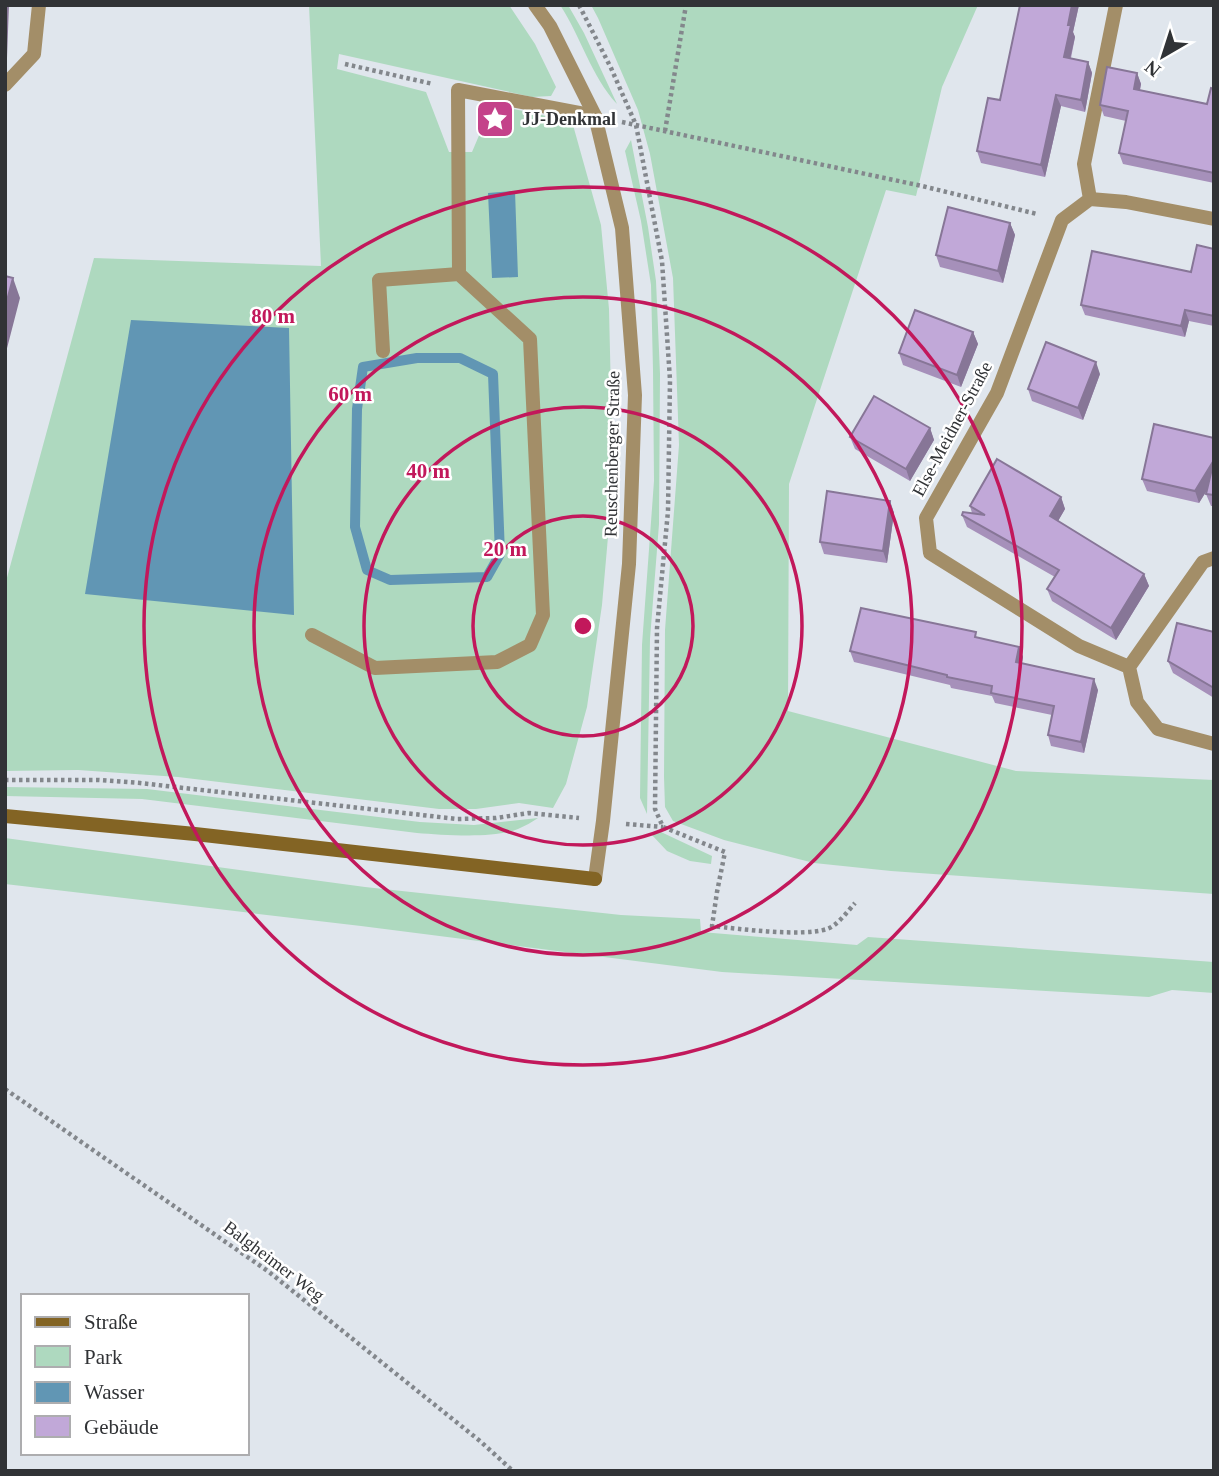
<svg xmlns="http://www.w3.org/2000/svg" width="1219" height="1476" viewBox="0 0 1219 1476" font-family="'Times New Roman',serif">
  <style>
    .green { fill: #aed9bf }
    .water { fill: #6196b4 }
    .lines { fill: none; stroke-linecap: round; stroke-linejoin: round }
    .stream { stroke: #6196b4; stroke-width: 10 }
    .path { stroke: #83878c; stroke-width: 4.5; stroke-dasharray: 3.5 3.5; stroke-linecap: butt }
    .lane { stroke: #a38e68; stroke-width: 14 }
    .street { stroke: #a38e68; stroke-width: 14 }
    .secondary { stroke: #836424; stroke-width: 14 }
    .wall { fill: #a690ba }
    .shaded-wall { fill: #877697 }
    .building { fill: #c1a8d8; stroke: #877697; stroke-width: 2 }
    .ring { fill: none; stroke: #c2185b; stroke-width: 3.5 }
    .labels { text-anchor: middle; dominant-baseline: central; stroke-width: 5; stroke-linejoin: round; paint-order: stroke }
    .poi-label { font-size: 18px; font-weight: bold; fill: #313336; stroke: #fff; text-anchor: start }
    .street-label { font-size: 18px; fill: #313336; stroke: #fff }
    .centre { fill: #c2185b; stroke: #fff; stroke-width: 3.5 }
    .ring-label { font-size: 21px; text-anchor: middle; font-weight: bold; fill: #c2185b; stroke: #fff; stroke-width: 5; stroke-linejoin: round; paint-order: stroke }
  </style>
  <rect width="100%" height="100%" fill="#e0e6ed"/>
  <path class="green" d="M 309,5 L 509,5 L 535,44 L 556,87 L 551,96 L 532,97 L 339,54 L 337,69 L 426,92 L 449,152 L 472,152 L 492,105 L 539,114 L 573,125 L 601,225 L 609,309 L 613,480 L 602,605 L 587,707 L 566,784 L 553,808 L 519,803 L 476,809 L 439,809 L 178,777 L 78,770 L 5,771 L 5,585 L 94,258 L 321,266 Z
    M 560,5 L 568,5 L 584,33 L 617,104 C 591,76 581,37 560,5 Z
    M 591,5 L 978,5 L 942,87 L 916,196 L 886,190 L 789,484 L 788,711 L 1016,771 L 1214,780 L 1214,894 L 891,871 L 814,863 L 724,840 L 673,821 L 665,807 L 664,777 L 665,630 L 679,445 L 673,278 L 650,154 L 638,110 L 598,18 Z
    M 631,140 L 648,227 L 656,281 L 660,374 L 659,524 L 650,639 L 647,814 L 640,798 L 642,645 L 654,481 L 653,370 L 651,285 L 641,221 L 625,151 Z
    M 5,787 L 147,789 L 420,822 L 474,825 L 538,818 C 532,822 525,826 518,829 C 494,839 444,835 417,833 L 142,799 L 5,796 Z
    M 661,832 L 712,856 L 711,864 L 690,861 L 667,851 L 651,834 Z
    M 5,838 L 365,887 L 621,915 L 700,919 L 701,932 L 857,945 L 868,937 L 1214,962 L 1214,993 L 1172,990 L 1149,997 L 722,972 L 361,926 L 5,884 Z"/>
  <path class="water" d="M 515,191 L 518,277 L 492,278 L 488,193 Z
    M 131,320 L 289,328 L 294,615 L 85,594 Z"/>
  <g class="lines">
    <path class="stream" d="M 417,358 L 460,358 L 493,374 L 500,554 L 487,577 L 390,580 L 367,570 L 355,527 L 357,409 L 363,367 Z"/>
    <path class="path" d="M 579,5 L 611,68 L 636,125 L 662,261 L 670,380 L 668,511 L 657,628 L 655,809 L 663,827 L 725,852 L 717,892 L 712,926 C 740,929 802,937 827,929 C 837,926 848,911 855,903
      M 345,64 L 433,84
      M 622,122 L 922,186 L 1037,214
      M 665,131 L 686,5
      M 5,780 L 98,780 L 140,783 L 457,819 L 496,818 L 529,813 L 579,818
      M 626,824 L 663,827
      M 5,1089 L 269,1272 L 480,1441 L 513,1471"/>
    <path class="lane" d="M 5,85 L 34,54 L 39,5
      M 383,351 L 379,280 L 459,274
      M 312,635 L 375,668 L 497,662 L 530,645 L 543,615 L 530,339 L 459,274 L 458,90 L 595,116"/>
    <path class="street" d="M 535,5 L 550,26 L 595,116 L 622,228 L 635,395 L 629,564 L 603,821 L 595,879
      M 1116,5 L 1084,164 L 1090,199 L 1126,202 L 1214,219
      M 1090,199 L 1062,220 L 997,393 L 926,518 L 930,553 L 1079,646 L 1129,667 L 1203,562 L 1214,558
      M 1129,667 L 1137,702 L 1158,729 L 1214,744"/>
    <path class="secondary" d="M 5,816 L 195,834 L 595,879"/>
  </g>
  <path class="wall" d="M 1020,5 L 1079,5 L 1073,32 L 1075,37 L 1071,58 L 1088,62 L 1092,73 L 1085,112 L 1061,106 L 1045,177 L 981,163 L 977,151 L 1000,100 Z
    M 1137,73 L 1141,84 L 1140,90 L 1207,104 L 1214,89 L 1214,183 L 1123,164 L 1119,153 L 1126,121 L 1104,116 L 1100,105 Z
    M 1010,223 L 1015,235 L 1003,283 L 940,267 L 936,255 Z
    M 1214,249 L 1214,326 L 1189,321 L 1185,337 L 1085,315 L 1081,305 L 1191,272 Z
    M 973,332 L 978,344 L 961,387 L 903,365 L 899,353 Z
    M 1100,374 L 1083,420 L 1032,401 L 1028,389 Z
    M 930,428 L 934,440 L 910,481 L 855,449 L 850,437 Z
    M 1214,438 L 1214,506 L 1211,506 L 1206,494 L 1207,490 L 1199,503 L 1147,491 L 1142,479 Z
    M 1061,497 L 1065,509 L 1058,521 L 1144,574 L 1149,586 L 1116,640 L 1052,601 L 1047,589 L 1055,577 L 967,527 L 962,515 L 972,513 L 970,506 Z
    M 890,501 L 894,513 L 887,563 L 824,554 L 820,542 Z
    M 1214,632 L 1214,698 L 1173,673 L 1168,661 Z
    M 978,638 L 1019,647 L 1023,657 L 1022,663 L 1098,690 L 1084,753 L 1051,746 L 1048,735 L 1052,715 L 995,703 L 992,696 L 951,688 L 950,685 L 854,662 L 850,651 Z"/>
  <path class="shaded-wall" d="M 5,5 L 9,5 L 7,58 L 5,55 Z
    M 1072,5 L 1079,5 L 1073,32 L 1075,37 L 1068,68 L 1064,57 L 1068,25 Z
    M 1088,62 L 1092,73 L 1085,112 L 1081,100 Z
    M 1137,73 L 1141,84 L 1138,99 L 1134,89 Z
    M 1056,95 L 1061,106 L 1045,177 L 1041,165 Z
    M 1010,223 L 1015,235 L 1003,283 L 998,271 Z
    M 13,278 L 20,298 L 5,356 L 5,308 Z
    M 1185,310 L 1189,321 L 1185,337 L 1181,326 Z
    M 973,332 L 978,344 L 961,387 L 957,375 Z
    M 1096,362 L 1100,374 L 1083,420 L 1078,408 Z
    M 930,428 L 934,440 L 910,481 L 906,469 Z
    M 1214,460 L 1214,479 L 1199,503 L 1195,491 Z
    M 1061,497 L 1065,509 L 1054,528 L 1050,516 Z
    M 890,501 L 894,513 L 887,563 L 883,551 Z
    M 1144,574 L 1149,586 L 1116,640 L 1111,628 Z
    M 1019,647 L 1023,657 L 1020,672 L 1016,662 Z
    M 1094,679 L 1098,690 L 1084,753 L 1081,742 Z"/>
  <path class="building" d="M 1020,5 L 1072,5 L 1068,25 L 1071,25 L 1064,57 L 1088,62 L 1081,100 L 1056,95 L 1041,165 L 977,151 L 988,98 L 1000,100 Z
    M 1107,67 L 1137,73 L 1134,89 L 1173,97 L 1207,104 L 1211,88 L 1214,89 L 1214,173 L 1119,153 L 1128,111 L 1100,105 Z
    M 948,207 L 1010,223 L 998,271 L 936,255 Z
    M 1197,245 L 1214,249 L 1214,316 L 1185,310 L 1181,326 L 1081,305 L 1092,251 L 1191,272 Z
    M 5,276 L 13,278 L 5,308 Z
    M 915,310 L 973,332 L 957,375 L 899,353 Z
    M 1046,342 L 1096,362 L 1078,408 L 1028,389 Z
    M 874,396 L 930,428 L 906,469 L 850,437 Z
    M 1154,424 L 1214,438 L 1214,460 L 1195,491 L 1142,479 Z
    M 997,459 L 1061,497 L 1050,516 L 1144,574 L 1111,628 L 1047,589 L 1059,570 L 962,515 L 963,512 L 985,515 L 970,506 Z
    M 1214,460 L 1214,495 L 1206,494 Z
    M 827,491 L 890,501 L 883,551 L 820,542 Z
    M 861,608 L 976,632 L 975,637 L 1019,647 L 1016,662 L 1094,679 L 1081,742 L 1048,735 L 1054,706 L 991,693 L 992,686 L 947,677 L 947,675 L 850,651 Z
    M 1177,623 L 1214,632 L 1214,688 L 1168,661 Z"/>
  <g class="ring">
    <circle cx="583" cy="626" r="110"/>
    <circle cx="583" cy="626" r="219"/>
    <circle cx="583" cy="626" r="329"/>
    <circle cx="583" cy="626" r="439"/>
  </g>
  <defs>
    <symbol id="sight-square" viewBox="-11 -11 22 22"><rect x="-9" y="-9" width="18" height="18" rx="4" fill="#c4428a" stroke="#fff"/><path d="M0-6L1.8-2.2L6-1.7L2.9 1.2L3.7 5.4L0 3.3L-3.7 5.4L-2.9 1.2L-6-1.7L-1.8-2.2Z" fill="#fff"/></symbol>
  </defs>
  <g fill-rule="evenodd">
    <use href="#sight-square" x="473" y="97" width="44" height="44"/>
  </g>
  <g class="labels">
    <g class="poi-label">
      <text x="522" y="119">JJ-Denkmal</text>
    </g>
    <g class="street-label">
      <text transform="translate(952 429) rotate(-62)">Else-Meidner-Straße</text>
      <text transform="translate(612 454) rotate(-89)">Reuschenberger Straße</text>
      <text transform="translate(274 1261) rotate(37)">Balgheimer Weg</text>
    </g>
  </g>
  <circle cx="583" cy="626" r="10" class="centre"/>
  <g class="ring-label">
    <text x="273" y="323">80 m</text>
    <text x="350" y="401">60 m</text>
    <text x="428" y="478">40 m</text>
    <text x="505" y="556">20 m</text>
  </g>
  <rect width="1219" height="1476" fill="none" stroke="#313336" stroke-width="14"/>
  <rect x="21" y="1294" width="228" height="161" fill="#ffffff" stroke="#adadaf" stroke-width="2"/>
  <rect x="35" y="1317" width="35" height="10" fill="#836424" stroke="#adadaf" stroke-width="2"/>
  <text x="84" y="1329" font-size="21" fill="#313336">Straße</text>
  <rect x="35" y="1346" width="35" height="21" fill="#aed9bf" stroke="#adadaf" stroke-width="2"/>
  <text x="84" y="1364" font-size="21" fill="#313336">Park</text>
  <rect x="35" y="1382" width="35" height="21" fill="#6196b4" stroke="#adadaf" stroke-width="2"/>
  <text x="84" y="1399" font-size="21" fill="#313336">Wasser</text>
  <rect x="35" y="1416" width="35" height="21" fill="#c1a8d8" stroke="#adadaf" stroke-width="2"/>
  <text x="84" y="1434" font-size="21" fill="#313336">Gebäude</text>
  <g transform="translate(1163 56) rotate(219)" stroke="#ffffff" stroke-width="5" paint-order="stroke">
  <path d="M0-5L12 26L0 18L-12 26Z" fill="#313336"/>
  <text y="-10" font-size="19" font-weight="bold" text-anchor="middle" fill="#313336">N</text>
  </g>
</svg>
